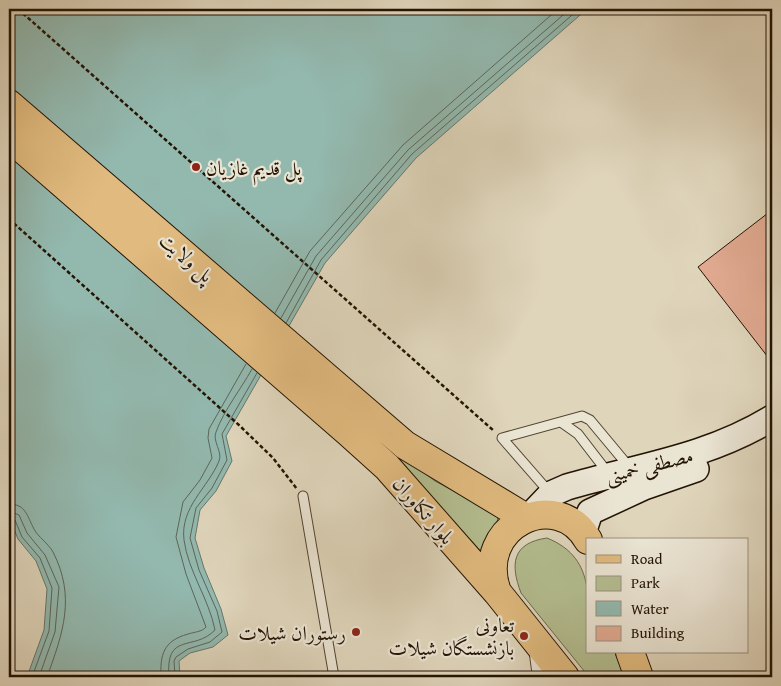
<svg xmlns="http://www.w3.org/2000/svg" width="781" height="686" viewBox="0 0 781 686" font-family="'Gentium Book Plus',Amiri,serif">
  <style>
    .green { fill: #b3bd8f; stroke: #6b684a }
    .water { fill: #93b9af; stroke: #66776b }
    .lines { fill: none; stroke-linecap: round; stroke-linejoin: round }
    .shore { stroke: #5b665a; stroke-width: 1 }
    .building { fill: #e1aa91; stroke: #231304 }
    .service-casing { stroke: #524432; stroke-width: 11 }
    .minor-casing { stroke: #524432; stroke-width: 20 }
    .secondary-casing { stroke: #231304; stroke-width: 28 }
    .primary-casing { stroke: #231304; stroke-width: 30 }
    .path { stroke: #231304; stroke-width: 2.5; stroke-dasharray: 4 2.5; stroke-linecap: butt }
    .service { stroke: #eae4d3; stroke-width: 9 }
    .minor { stroke: #eae4d3; stroke-width: 18 }
    .secondary { stroke: #eae4d3; stroke-width: 25 }
    .primary { stroke: #e0ba7e; stroke-width: 28 }
    .poi-dot { fill: #8f2418; stroke: #eae4d3; stroke-width: 2 }
    .labels { text-anchor: middle; dominant-baseline: central; stroke-width: 4.5; stroke-linejoin: round; paint-order: stroke }
    .poi-label { font-size: 20px; fill: #231304; stroke: #eae4d3; text-anchor: end }
    .street-label { font-size: 20px; fill: #231304; stroke: #eae4d3 }
  </style>
  <rect width="100%" height="100%" fill="#dfd5bb"/>
  <filter id="stains"><feTurbulence type="fractalNoise" baseFrequency=".004" numOctaves="4"/><feColorMatrix values="0 0 0 0 .2 0 0 0 0 .09 0 0 0 0 .02 0 0 0 .5 -.17"/></filter>
  <radialGradient id="worn" r=".72"><stop offset=".6" stop-color="#630" stop-opacity="0"/><stop offset="1" stop-color="#630" stop-opacity=".3"/></radialGradient>
  <path class="green" d="M 361,419 L 393,450 L 435,481 L 498,515 L 496,533 L 487,558 L 429,494 L 355,424 Z
    M 547,538 C 599,559 587,606 587,652 L 615,652 L 624,677 L 589,677 L 521,593 C 510,564 512,543 547,538 Z"/>
  <path class="water" d="M 9,9 L 587,9 L 416,158 L 325,263 L 226,436 L 232,461 L 216,491 L 200,510 L 195,538 L 204,568 L 221,609 L 228,635 L 213,647 L 190,653 L 179,661 L 180,677 L 27,677 L 44,630 L 47,589 L 36,561 L 18,539 L 9,517 Z"/>
  <g class="lines">
    <path class="shore" d="M 275,313 L 310,251 L 403,145 L 558,9
      M 281,318 L 316,256 L 408,150 L 570,9
      M 286,323 L 321,260 L 412,154 L 579,9
      M 9,504 C 26,504 27,516 34,529 C 38,537 48,543 53,552 C 76,597 63,633 47,677
      M 9,511 L 19,515 L 27,533 L 45,555 L 59,587 L 55,632 L 39,677
      M 9,518 L 15,520 L 22,537 L 40,558 L 52,588 L 49,631 L 32,677
      M 161,677 C 160,655 163,641 188,634 C 194,632 202,632 206,627 L 186,574 L 176,537 L 183,502 L 200,480 L 212,458 L 208,438 L 209,429 L 246,364
      M 169,677 C 165,631 194,652 215,630 C 209,599 188,571 184,540 C 180,507 208,488 219,461 C 223,452 212,441 216,432 C 224,410 241,389 252,369
      M 175,677 L 174,661 L 176,657 L 188,649 L 210,642 L 222,632 L 217,611 L 199,570 L 190,538 L 196,508 L 212,488 L 227,460 L 222,434 L 257,373"/>
  </g>
  <path class="building" d="M 772,210 L 772,360 L 771,361 L 698,267 Z"/>
  <g class="lines">
    <defs>
      <path id="service" d="M 561,422 L 578,434 L 608,473
        M 550,493 L 502,438 L 582,416 L 590,420 L 630,468
        M 303,496 L 334,677"/>
      <path id="minor" d="M 538,647 L 542,677"/>
      <path id="secondary" d="M 530,516 L 551,494 L 567,487 C 639,466 706,458 772,418
        M 583,533 L 590,512 L 644,487 L 696,469"/>
      <path id="primary" d="M 9,104 L 405,445 L 526,518
        M 9,137 L 348,432 L 387,467 L 497,592
        M 630,652 L 639,677
        M 565,677 L 497,592 C 473,525 557,486 588,540"/>
    </defs>
    <use href="#service" class="service-casing"/>
    <use href="#minor" class="minor-casing"/>
    <use href="#secondary" class="secondary-casing"/>
    <use href="#primary" class="primary-casing"/>
    <path class="path" d="M 18,9 L 494,431
      M 9,219 L 240,426 L 273,458 L 297,489"/>
    <use href="#service" class="service"/>
    <use href="#minor" class="minor"/>
    <use href="#secondary" class="secondary"/>
    <use href="#primary" class="primary"/>
  </g>
  <g class="poi-dot">
    <circle cx="196" cy="167" r="5"/>
    <circle cx="356" cy="632" r="5"/>
    <circle cx="524" cy="636" r="5"/>
  </g>
  <g class="labels">
    <g class="poi-label">
      <text x="206" y="167" text-anchor="start">پل قدیم غازیان</text>
      <text x="514" y="624">تعاونی<tspan x="514" dy="23">بازنشستگان شیلات</tspan></text>
      <text x="346" y="632">رستوران شیلات</text>
    </g>
    <g class="street-label">
      <text transform="translate(187 257) rotate(41)">پل ولایت</text>
      <text transform="translate(649 465) rotate(-14)">مصطفی خمینی</text>
      <text transform="translate(424 510) rotate(49)">بلوار تکاوران</text>
    </g>
  </g>
  <rect width="781" height="686" fill="none" stroke="#dfd5bb" stroke-width="30"/>
  <rect x="10" y="10" width="761" height="666" fill="none" stroke="#231304" stroke-width="2.5"/>
  <rect x="15" y="15" width="751" height="656" fill="none" stroke="#231304"/>
  <rect x="586" y="538" width="162" height="115" fill="#eae4d3" stroke="#9a9080"/>
  <rect x="596" y="555" width="25" height="8" fill="#e0ba7e" stroke="#9a9080"/>
  <text x="631" y="564" font-size="15" fill="#231304">Road</text>
  <rect x="596" y="576" width="25" height="15" fill="#b3bd8f" stroke="#9a9080"/>
  <text x="631" y="588" font-size="15" fill="#231304">Park</text>
  <rect x="596" y="601" width="25" height="15" fill="#93b9af" stroke="#9a9080"/>
  <text x="631" y="614" font-size="15" fill="#231304">Water</text>
  <rect x="596" y="626" width="25" height="15" fill="#e1aa91" stroke="#9a9080"/>
  <text x="631" y="638" font-size="15" fill="#231304">Building</text>
  <rect width="100%" height="100%" filter="url(#stains)"/>
  <rect width="100%" height="100%" fill="url(#worn)"/>
</svg>
